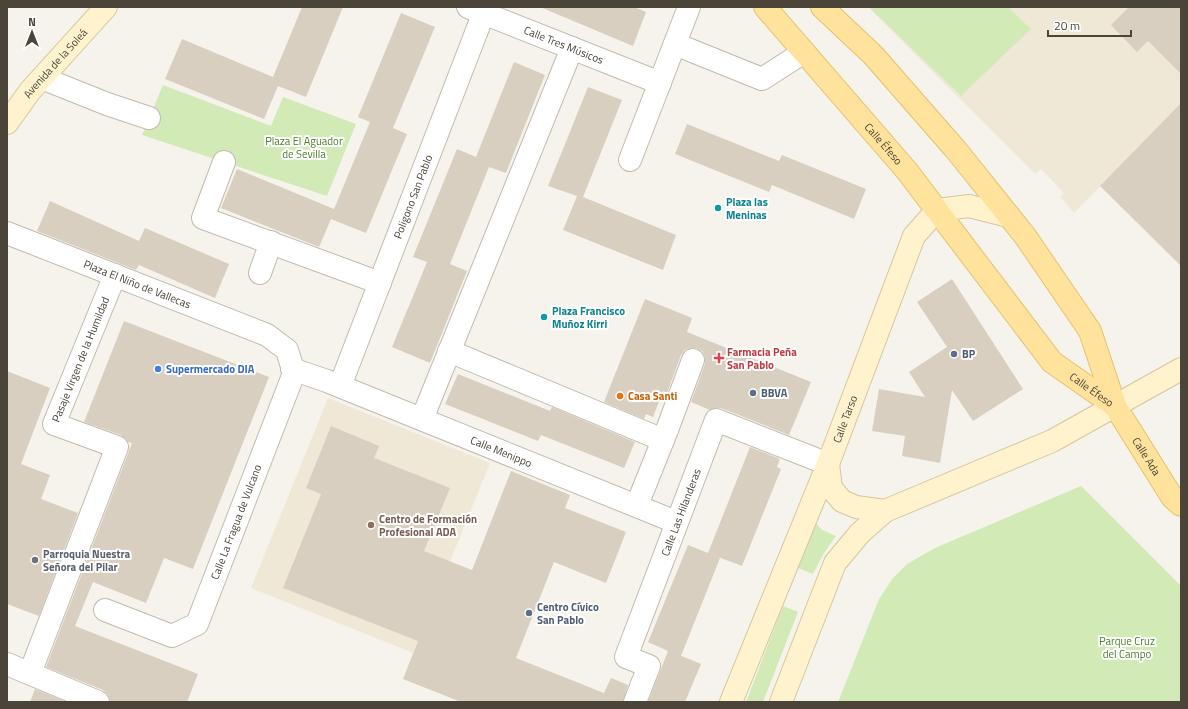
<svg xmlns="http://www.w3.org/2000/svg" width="1188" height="709" viewBox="0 0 1188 709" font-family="'Titillium Web',sans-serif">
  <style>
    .education { fill: #efe8d6 }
    .green { fill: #d2eab5 }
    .building { fill: #d8cfc1 }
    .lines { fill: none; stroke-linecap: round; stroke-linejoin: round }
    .street-casing { stroke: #c2bbae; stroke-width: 24 }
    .secondary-casing { stroke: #d6c79b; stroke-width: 24 }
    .primary-casing { stroke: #e6c16a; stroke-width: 24 }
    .street { stroke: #fff; stroke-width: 22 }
    .secondary { stroke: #fff3cd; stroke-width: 22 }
    .primary { stroke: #ffe39c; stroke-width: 22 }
    .culture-dot { fill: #0f9aa8; stroke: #fff; stroke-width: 1.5 }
    .service-dot { fill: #5c6f8a; stroke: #fff; stroke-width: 1.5 }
    .health-dot { fill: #e0444e; stroke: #fff; stroke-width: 1.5 }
    .shop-dot { fill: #3f7fe0; stroke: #fff; stroke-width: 1.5 }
    .food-dot { fill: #e8710a; stroke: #fff; stroke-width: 1.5 }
    .education-dot { fill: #8d6e63; stroke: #fff; stroke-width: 1.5 }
    .worship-dot { fill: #6b7280; stroke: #fff; stroke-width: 1.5 }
    .labels { text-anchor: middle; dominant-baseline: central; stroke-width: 4; stroke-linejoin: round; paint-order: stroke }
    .street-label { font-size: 11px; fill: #4b4439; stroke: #fff }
    .park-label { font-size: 11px; fill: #4a7f2a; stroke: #fff }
    .culture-label { font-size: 11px; font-weight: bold; fill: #0d838f; stroke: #fff; text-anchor: start }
    .health-label { font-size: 11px; font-weight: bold; fill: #be3a42; stroke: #fff; text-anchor: start }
    .service-label { font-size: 11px; font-weight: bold; fill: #4e5e75; stroke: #fff; text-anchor: start }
    .shop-label { font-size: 11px; font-weight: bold; fill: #366cbe; stroke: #fff; text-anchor: start }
    .food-label { font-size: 11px; font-weight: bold; fill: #c56008; stroke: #fff; text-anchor: start }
    .education-label { font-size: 11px; font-weight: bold; fill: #785e54; stroke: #fff; text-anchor: start }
    .worship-label { font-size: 11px; font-weight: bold; fill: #5b616d; stroke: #fff; text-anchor: start }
  </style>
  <rect width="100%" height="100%" fill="#f6f3ec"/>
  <path class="education" d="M 868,7 L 1181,7 L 1181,109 L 1178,106 L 1074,213 L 1060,197 L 1064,193 L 1041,169 L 1035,174 Z
    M 328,398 L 490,463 L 413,653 L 251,588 Z"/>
  <path class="green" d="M 869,7 L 1008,7 L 1031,29 L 961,96 Z
    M 163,85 L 271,126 L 283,97 L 356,124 L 327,196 L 142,135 Z
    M 1081,486 L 1181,586 L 1181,702 L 838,702 L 879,599 L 893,578 L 907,564 L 935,548 Z
    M 816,523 L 822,530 L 836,536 L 824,553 L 813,574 L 798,568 Z
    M 783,606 L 798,612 L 763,702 L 746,702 Z"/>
  <path class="building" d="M 302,7 L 343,7 L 306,97 L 278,86 L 264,119 L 165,79 L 182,39 L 273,77 Z
    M 540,7 L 634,7 L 646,12 L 633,46 Z
    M 1129,7 L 1181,7 L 1181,74 L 1148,41 L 1137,52 L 1111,25 Z
    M 401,13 L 435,27 L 393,128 L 407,134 L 366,233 L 331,219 L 319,247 L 221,208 L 237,169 L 334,209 L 370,122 L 358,117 Z
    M 514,62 L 545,75 L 506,173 L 489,167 L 450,264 L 467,271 L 430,363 L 392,347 L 427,262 L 413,257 L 457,149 L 476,157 Z
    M 588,87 L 622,100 L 583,197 L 676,235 L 663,270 L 563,230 L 577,196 L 548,186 Z
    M 1181,103 L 1181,266 L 1100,186 Z
    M 687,124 L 779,161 L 782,155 L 866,189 L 854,219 L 772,185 L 769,192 L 675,154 Z
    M 50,201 L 139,241 L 145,228 L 229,264 L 215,298 L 139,265 L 136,270 L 37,231 Z
    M 952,279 L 1023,389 L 973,421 L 952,390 L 940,463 L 902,456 L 905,436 L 872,431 L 879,389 L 925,397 L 909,372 L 947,347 L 917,302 Z
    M 645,299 L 692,318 L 687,332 L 811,382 L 789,435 L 721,408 L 714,408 L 710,410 L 691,402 L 705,364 L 705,358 L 703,352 L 697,348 L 691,348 L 685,350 L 681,355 L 667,393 L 663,391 L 653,417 L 646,414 L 644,419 L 604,402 Z
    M 124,321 L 269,377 L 193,569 L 164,558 L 146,603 L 93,582 L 75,626 L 198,674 L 187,702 L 110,702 L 108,695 L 103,690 L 46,667 L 132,443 L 128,442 L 126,439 L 121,435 L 84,422 Z
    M 7,371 L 50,388 L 21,464 L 50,475 L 41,499 L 78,513 L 39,616 L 7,604 Z
    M 458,374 L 550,411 L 552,407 L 635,442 L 624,468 L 541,435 L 538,441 L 445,404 Z
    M 331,426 L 379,446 L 374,458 L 450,488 L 424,551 L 472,570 L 511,471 L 570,495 L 565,508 L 626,532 L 606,583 L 554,562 L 516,658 L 604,693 L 611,678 L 628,685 L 623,702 L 461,702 L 403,679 L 418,641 L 283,588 L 321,494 L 306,488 Z
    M 750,447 L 780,459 L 777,467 L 781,469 L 742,566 L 710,554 L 720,558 L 681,656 L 672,652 L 701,664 L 685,702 L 648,702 L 668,651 L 648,642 L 688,545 L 708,553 Z
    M 35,689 L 66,702 L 30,702 Z"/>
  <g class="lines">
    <defs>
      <g id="street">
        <path id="s1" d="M 468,7 L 660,83"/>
        <path d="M 675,44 L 762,79 L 804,52"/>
        <path d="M 42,78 L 107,104 L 149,118"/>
        <path d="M 630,160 L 689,7"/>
        <path d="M 224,162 L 203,218 L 380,283"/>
        <path id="s2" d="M 7,233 L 267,335 L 287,350 L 294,373 L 197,624 L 172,636 L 105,610"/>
        <path d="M 260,273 L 271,242"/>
        <path d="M 449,351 L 663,440"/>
        <path id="s3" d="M 292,369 L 327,381 L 676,522"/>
        <path id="s4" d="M 340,386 L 486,7"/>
        <path d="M 422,419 L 572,48"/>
        <path d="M 637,505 L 667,430 L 693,360"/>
        <path d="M 7,664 L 98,702"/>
        <path id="s5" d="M 30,673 L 117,447 L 54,424 L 115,275"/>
        <path id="s6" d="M 635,702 L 649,666 L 626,657 L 716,420 L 828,464"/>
      </g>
      <g id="secondary">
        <path id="s7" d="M 7,123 L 30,91 L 106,7"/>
        <path d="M 828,464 L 831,488 L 842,501 L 856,507 L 885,511"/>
        <path id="s8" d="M 731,702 L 828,464 L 914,236 L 937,210 L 969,206 L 1009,216"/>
        <path d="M 781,702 L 835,563 L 860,533 L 885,511 L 1052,441 L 1181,369"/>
      </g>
      <g id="primary">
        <path id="s9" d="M 765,7 L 907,171 L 1052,362 L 1115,406"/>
        <path id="s10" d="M 822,7 L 873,55 L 956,150 L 1025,236 L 1090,331 L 1115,406 L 1172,497 L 1181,505"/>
      </g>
    </defs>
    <use href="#street" class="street-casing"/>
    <use href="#secondary" class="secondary-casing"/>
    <use href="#primary" class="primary-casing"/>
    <use href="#street" class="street"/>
    <use href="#secondary" class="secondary"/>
    <use href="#primary" class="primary"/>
  </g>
  <g class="culture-dot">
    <circle cx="718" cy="208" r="4"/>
    <circle cx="544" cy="317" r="4"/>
  </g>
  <g class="service-dot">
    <circle cx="954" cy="354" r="4"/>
    <circle cx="753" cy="393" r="4"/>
    <circle cx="529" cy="613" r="4"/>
  </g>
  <path class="health-dot" d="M717 352h4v4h4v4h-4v4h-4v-4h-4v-4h4z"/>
  <circle class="shop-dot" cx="158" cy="369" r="4"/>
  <circle class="food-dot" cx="620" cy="396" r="4"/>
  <circle class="education-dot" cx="371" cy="525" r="4"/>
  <circle class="worship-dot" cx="35" cy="560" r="4"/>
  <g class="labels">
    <g class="street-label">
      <text stroke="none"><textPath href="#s1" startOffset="103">Calle Tres Músicos</textPath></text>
      <text stroke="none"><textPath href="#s7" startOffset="77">Avenida de la Soleá</textPath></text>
      <text stroke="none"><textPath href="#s9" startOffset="181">Calle Éfeso</textPath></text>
      <text stroke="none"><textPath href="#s4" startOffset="203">Poligono San Pablo</textPath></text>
      <text stroke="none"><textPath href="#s2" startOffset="140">Plaza El Niño de Vallecas</textPath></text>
      <text stroke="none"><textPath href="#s5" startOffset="379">Pasaje Virgen de la Humildad</textPath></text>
      <text stroke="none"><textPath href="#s9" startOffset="505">Calle Éfeso</textPath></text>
      <text stroke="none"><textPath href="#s8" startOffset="305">Calle Tarso</textPath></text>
      <text stroke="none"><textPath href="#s3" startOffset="225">Calle Menippo</textPath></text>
      <text stroke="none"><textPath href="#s10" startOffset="560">Calle Ada</textPath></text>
      <text stroke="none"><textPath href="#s6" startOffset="218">Calle Las Hilanderas</textPath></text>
      <text transform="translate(236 522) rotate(-69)">Calle La Fragua de Vulcano</text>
    </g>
    <g class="park-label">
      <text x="304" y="141">Plaza El Aguador<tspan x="304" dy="13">de Sevilla</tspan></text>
      <text x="1127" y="641">Parque Cruz<tspan x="1127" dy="13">del Campo</tspan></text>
    </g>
    <g class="culture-label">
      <text x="726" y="202">Plaza las<tspan x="726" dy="13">Meninas</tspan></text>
      <text x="552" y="311">Plaza Francisco<tspan x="552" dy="13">Muñoz Kirri</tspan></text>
    </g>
    <g class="health-label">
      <text x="727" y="352">Farmacia Peña<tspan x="727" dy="13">San Pablo</tspan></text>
    </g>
    <g class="service-label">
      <text x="962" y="354">BP</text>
      <text x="761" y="393">BBVA</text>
      <text x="537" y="607">Centro Cívico<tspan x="537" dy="13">San Pablo</tspan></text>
    </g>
    <g class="shop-label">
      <text x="166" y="369">Supermercado DIA</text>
    </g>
    <g class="food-label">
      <text x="628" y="396">Casa Santi</text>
    </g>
    <g class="education-label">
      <text x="379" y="519">Centro de Formación<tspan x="379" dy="13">Profesional ADA</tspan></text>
    </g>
    <g class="worship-label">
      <text x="43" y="554">Parroquia Nuestra<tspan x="43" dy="13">Señora del Pilar</tspan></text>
    </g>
  </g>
  <rect width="1188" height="709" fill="none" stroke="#4b4439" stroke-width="16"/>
  <g transform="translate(32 32)" stroke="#ffffff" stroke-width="3" paint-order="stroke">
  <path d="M0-3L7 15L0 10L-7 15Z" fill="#4b4439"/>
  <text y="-6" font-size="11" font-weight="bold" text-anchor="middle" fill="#4b4439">N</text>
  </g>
  <path d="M1048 30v6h83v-6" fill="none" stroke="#4b4439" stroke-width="2"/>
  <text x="1054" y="30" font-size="12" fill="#4b4439" stroke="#ffffff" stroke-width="3" paint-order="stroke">20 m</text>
</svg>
